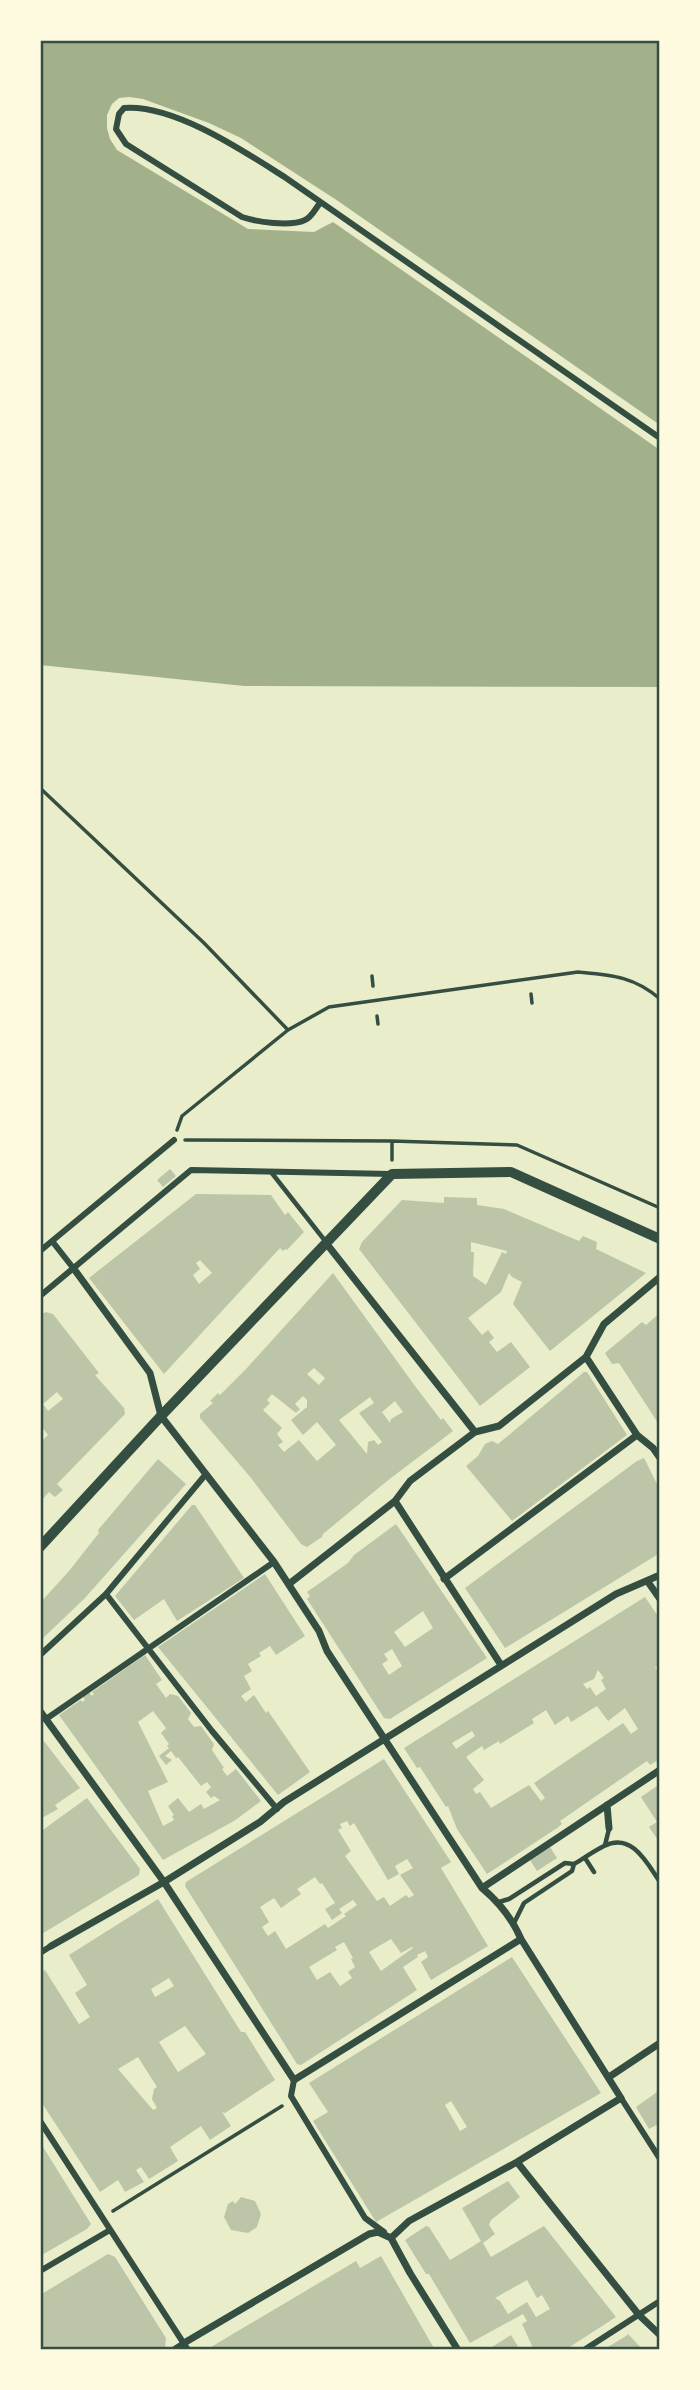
<svg xmlns="http://www.w3.org/2000/svg" width="700" height="2390" viewBox="0 0 700 2390" font-family="Roboto,sans-serif">
  <style>
    .water { fill: #a3b18a }
    .pier { fill: #e9edc9 }
    .building { fill: #bcc5a7; fill-rule: evenodd }
    .lines { fill: none; stroke-linecap: round; stroke-linejoin: round }
    .path { stroke: #344e41; stroke-width: 3.5 }
    .service { stroke: #344e41; stroke-width: 4.5 }
    .pedestrian { stroke: #344e41; stroke-width: 6 }
    .minor { stroke: #344e41; stroke-width: 7 }
    .tertiary { stroke: #344e41; stroke-width: 10 }
    .neatline { fill: none; stroke: #344e41; stroke-width: 2.5 }
  </style>
  <rect width="100%" height="100%" fill="#e9edc9"/>
  <path class="water" d="M 40,40 L 660,40 L 660,687 L 244,686 L 40,665 Z"/>
  <path class="pier" d="M 129,97 L 143,99 L 209,123 L 241,138 L 338,201 L 660,425 L 660,450 L 333,222 L 314,232 L 248,229 L 117,150 L 110,139 L 107,128 L 107,115 L 112,104 L 119,98 Z"/>
  <path class="building" d="M 170,1169 L 176,1176 L 163,1187 L 157,1180 Z
    M 196,1194 L 271,1195 L 285,1215 L 288,1212 L 304,1232 L 287,1250 L 285,1249 L 283,1251 L 280,1248 L 164,1374 L 89,1278 ZM 200,1260 L 212,1273 L 199,1284 L 193,1275 L 200,1269 L 196,1263 Z
    M 444,1197 L 477,1198 L 477,1205 L 504,1209 L 579,1241 L 583,1236 L 597,1242 L 596,1249 L 646,1273 L 550,1351 L 513,1304 L 522,1282 L 512,1277 L 509,1273 L 501,1292 L 468,1318 L 482,1335 L 488,1330 L 494,1338 L 489,1342 L 497,1352 L 511,1342 L 530,1367 L 480,1406 L 359,1249 L 362,1242 L 402,1200 L 444,1203 ZM 471,1242 L 507,1251 L 506,1254 L 502,1252 L 486,1285 L 473,1276 L 474,1252 L 471,1252 Z
    M 333,1273 L 415,1386 L 441,1420 L 443,1418 L 453,1431 L 387,1481 L 323,1534 L 322,1537 L 307,1547 L 301,1544 L 251,1478 L 200,1418 L 200,1414 L 213,1403 L 210,1401 L 218,1393 L 220,1395 L 246,1369 ZM 314,1368 L 325,1378 L 319,1385 L 307,1374 ZM 272,1394 L 296,1413 L 300,1409 L 295,1404 L 303,1396 L 307,1400 L 307,1407 L 291,1420 L 303,1435 L 317,1422 L 336,1445 L 317,1461 L 299,1440 L 284,1452 L 278,1445 L 283,1442 L 277,1434 L 282,1428 L 263,1410 L 270,1403 L 267,1400 ZM 370,1397 L 374,1403 L 359,1413 L 382,1442 L 378,1445 L 374,1440 L 368,1442 L 367,1454 L 339,1420 ZM 395,1401 L 403,1412 L 391,1419 L 390,1423 L 382,1412 Z
    M 46,1312 L 53,1314 L 99,1373 L 95,1375 L 124,1408 L 125,1414 L 57,1484 L 63,1490 L 55,1497 L 49,1492 L 40,1502 L 40,1443 L 48,1435 L 40,1424 L 40,1315 ZM 57,1392 L 63,1399 L 48,1411 L 43,1404 Z
    M 660,1313 L 660,1426 L 619,1363 L 612,1364 L 605,1353 L 642,1322 L 646,1325 Z
    M 584,1372 L 587,1372 L 627,1435 L 512,1521 L 466,1466 L 478,1456 L 485,1444 L 492,1441 L 498,1444 Z
    M 644,1458 L 660,1490 L 660,1553 L 505,1648 L 465,1588 L 637,1461 Z
    M 158,1459 L 186,1484 L 84,1599 L 40,1641 L 40,1603 L 69,1571 L 99,1533 L 98,1530 Z
    M 192,1505 L 195,1505 L 244,1578 L 177,1621 L 164,1599 L 134,1620 L 115,1596 Z
    M 396,1524 L 487,1658 L 390,1719 L 384,1718 L 307,1599 L 310,1596 L 307,1592 L 348,1563 L 354,1555 ZM 423,1611 L 433,1628 L 405,1647 L 394,1632 ZM 392,1649 L 402,1666 L 389,1675 L 382,1664 L 388,1660 L 384,1654 Z
    M 265,1574 L 305,1636 L 276,1655 L 270,1646 L 259,1653 L 261,1656 L 248,1664 L 252,1671 L 244,1676 L 251,1689 L 241,1696 L 246,1702 L 254,1695 L 266,1713 L 268,1711 L 310,1772 L 278,1795 L 158,1647 Z
    M 645,1597 L 660,1619 L 660,1664 L 655,1667 L 660,1675 L 660,1759 L 650,1765 L 647,1761 L 644,1763 L 560,1821 L 562,1824 L 557,1828 L 487,1874 L 457,1829 L 448,1806 L 446,1807 L 420,1767 L 417,1768 L 404,1748 ZM 598,1670 L 604,1678 L 601,1680 L 606,1689 L 596,1696 L 590,1687 L 587,1689 L 583,1684 L 594,1679 ZM 597,1706 L 608,1721 L 625,1708 L 638,1729 L 631,1734 L 623,1723 L 534,1783 L 545,1798 L 541,1801 L 529,1785 L 491,1808 L 480,1792 L 476,1794 L 473,1789 L 484,1780 L 466,1757 L 482,1746 L 484,1750 L 499,1741 L 500,1744 L 534,1723 L 532,1719 L 546,1710 L 555,1725 L 568,1716 L 571,1722 ZM 472,1731 L 475,1736 L 456,1749 L 452,1743 Z
    M 145,1655 L 162,1680 L 156,1684 L 166,1698 L 170,1694 L 178,1696 L 191,1713 L 188,1719 L 194,1727 L 201,1726 L 214,1744 L 212,1750 L 224,1768 L 222,1769 L 227,1776 L 236,1769 L 261,1801 L 234,1821 L 163,1860 L 59,1715 L 81,1700 L 82,1702 L 85,1700 L 80,1693 L 86,1688 L 92,1696 L 94,1694 L 92,1692 ZM 153,1711 L 166,1728 L 161,1733 L 169,1744 L 167,1746 L 169,1748 L 159,1756 L 166,1765 L 172,1760 L 165,1756 L 171,1751 L 176,1758 L 178,1757 L 201,1786 L 207,1782 L 211,1787 L 206,1792 L 211,1798 L 214,1796 L 220,1800 L 204,1809 L 201,1804 L 189,1812 L 178,1798 L 168,1806 L 174,1815 L 172,1816 L 174,1820 L 163,1826 L 148,1791 L 168,1782 L 138,1722 Z
    M 40,1736 L 80,1788 L 55,1805 L 58,1809 L 40,1819 Z
    M 384,1759 L 451,1862 L 441,1868 L 488,1946 L 431,1980 L 421,1962 L 428,1957 L 425,1951 L 417,1955 L 418,1957 L 403,1967 L 417,1990 L 301,2065 L 297,2064 L 185,1886 L 186,1882 ZM 347,1821 L 350,1826 L 354,1823 L 388,1880 L 399,1874 L 395,1866 L 407,1859 L 413,1868 L 400,1875 L 414,1895 L 409,1898 L 406,1895 L 390,1906 L 384,1897 L 377,1901 L 345,1856 L 351,1851 L 338,1830 L 342,1828 L 340,1824 ZM 315,1877 L 320,1884 L 322,1883 L 335,1903 L 325,1909 L 332,1920 L 342,1913 L 339,1909 L 353,1900 L 357,1905 L 344,1914 L 346,1916 L 328,1928 L 325,1924 L 286,1949 L 275,1931 L 268,1936 L 262,1927 L 269,1922 L 260,1907 L 274,1898 L 281,1908 L 301,1894 L 297,1889 ZM 391,1939 L 401,1953 L 412,1947 L 413,1948 L 381,1971 L 369,1952 ZM 344,1942 L 353,1958 L 351,1959 L 355,1967 L 348,1972 L 352,1978 L 340,1986 L 330,1972 L 317,1980 L 309,1967 L 337,1950 L 335,1947 Z
    M 660,1784 L 660,1843 L 649,1827 L 657,1822 L 641,1797 Z
    M 87,1798 L 140,1869 L 139,1875 L 40,1935 L 40,1832 Z
    M 550,1847 L 557,1858 L 537,1871 L 530,1860 Z
    M 158,1899 L 241,2032 L 245,2032 L 275,2080 L 225,2113 L 222,2112 L 231,2126 L 210,2140 L 201,2126 L 170,2147 L 178,2161 L 149,2179 L 141,2167 L 136,2170 L 144,2182 L 125,2192 L 118,2180 L 100,2192 L 40,2100 L 40,1973 L 45,1970 L 79,2024 L 90,2017 L 75,1993 L 87,1985 L 69,1955 ZM 169,1978 L 174,1986 L 155,1997 L 151,1989 ZM 185,2026 L 206,2054 L 178,2072 L 159,2042 ZM 138,2057 L 157,2087 L 154,2089 L 152,2099 L 157,2108 L 153,2110 L 118,2069 Z
    M 512,1957 L 601,2093 L 376,2222 L 313,2121 L 328,2112 L 309,2083 ZM 451,2101 L 467,2127 L 460,2131 L 445,2105 Z
    M 660,2090 L 660,2123 L 649,2129 L 636,2107 Z
    M 43,2147 L 91,2224 L 87,2229 L 40,2256 L 40,2149 Z
    M 508,2181 L 520,2197 L 491,2220 L 489,2225 L 495,2234 L 483,2243 L 491,2257 L 544,2226 L 616,2317 L 565,2350 L 530,2350 L 533,2348 L 522,2324 L 527,2321 L 523,2314 L 470,2343 L 429,2274 L 426,2274 L 405,2240 L 426,2226 L 429,2227 L 450,2260 L 470,2248 L 481,2241 L 462,2208 ZM 527,2280 L 537,2298 L 542,2295 L 550,2309 L 536,2317 L 527,2302 L 508,2314 L 500,2301 L 495,2298 Z
    M 241,2197 L 255,2201 L 261,2214 L 257,2227 L 248,2233 L 231,2230 L 224,2217 L 228,2204 L 233,2201 L 235,2204 Z
    M 108,2254 L 115,2257 L 166,2338 L 165,2347 L 160,2350 L 40,2350 L 40,2295 Z
    M 381,2256 L 435,2350 L 206,2350 L 356,2261 L 360,2268 Z
    M 628,2334 L 643,2350 L 603,2350 L 626,2336 Z
    M 511,2335 L 520,2350 L 487,2350 Z"/>
  <g class="lines">
    <path class="path" d="M 40,788 L 204,943 L 288,1030
      M 372,976 L 373,986
      M 531,994 L 532,1003
      M 377,1016 L 378,1024
      M 177,1130 L 182,1116 L 288,1030 L 329,1007 L 578,972 C 610,975 634,976 660,999
      M 185,1140 L 392,1141 L 517,1145 L 660,1208
      M 392,1160 L 392,1141
      M 113,2211 L 282,2106"/>
    <path class="service" d="M 271,1172 L 326,1242
      M 605,1845 L 609,1829
      M 585,1858 L 594,1872
      M 574,1864 C 584,1858 594,1851 604,1846 C 632,1832 647,1863 660,1882
      M 499,1902 L 509,1899 L 565,1863 L 574,1864 L 572,1871 L 524,1903 L 514,1923"/>
    <path class="pedestrian" d="M 320,203 C 315,209 312,217 305,220 C 290,227 257,222 242,217 L 126,144 L 116,129 L 119,114 L 124,108 C 174,104 245,152 286,178 L 660,438
      M 52,1241 L 74,1269
      M 40,1251 L 174,1140
      M 40,1296 L 191,1170 L 391,1174
      M 106,1594 L 212,1731 L 277,1809
      M 40,1655 L 106,1594 L 206,1474
      M 46,1719 L 274,1562
      M 40,1953 L 51,1946
      M 294,2080 L 291,2096 L 365,2218 L 384,2232
      M 621,2098 L 660,2159
      M 40,2121 L 188,2350
      M 40,2271 L 110,2230
      M 173,2350 L 184,2343
      M 584,2350 L 660,2301"/>
    <path class="minor" d="M 326,1243 L 475,1432
      M 74,1269 L 150,1373 L 161,1416 L 274,1562 L 319,1631 L 327,1651 L 482,1888 C 500,1903 512,1918 521,1939 L 621,2098 L 517,2162 L 409,2221 L 391,2238
      M 586,1357 L 637,1435 L 653,1448 L 660,1458
      M 395,1501 L 501,1665
      M 444,1579 L 637,1435
      M 648,1582 L 660,1599
      M 289,1584 L 395,1501 L 410,1481 L 475,1432 L 499,1426 L 586,1357 L 604,1324 L 660,1277
      M 40,1711 L 164,1882 L 294,2080 L 521,1939
      M 607,1805 L 609,1828
      M 482,1888 L 660,1770
      M 51,1946 L 164,1882 L 260,1822 L 284,1802 L 616,1594 L 660,1575
      M 609,2077 L 660,2043
      M 517,2162 L 639,2315 L 660,2335
      M 391,2238 L 410,2273 L 458,2350
      M 184,2343 L 369,2234 L 378,2232 L 391,2238"/>
    <path class="tertiary" d="M 40,1547 L 161,1416 L 392,1174 L 511,1172 L 660,1239"/>
  </g>
  <rect width="700" height="2390" fill="none" stroke="#fefae0" stroke-width="84"/>
  <rect x="42" y="42" width="616" height="2306" class="neatline"/>
</svg>
